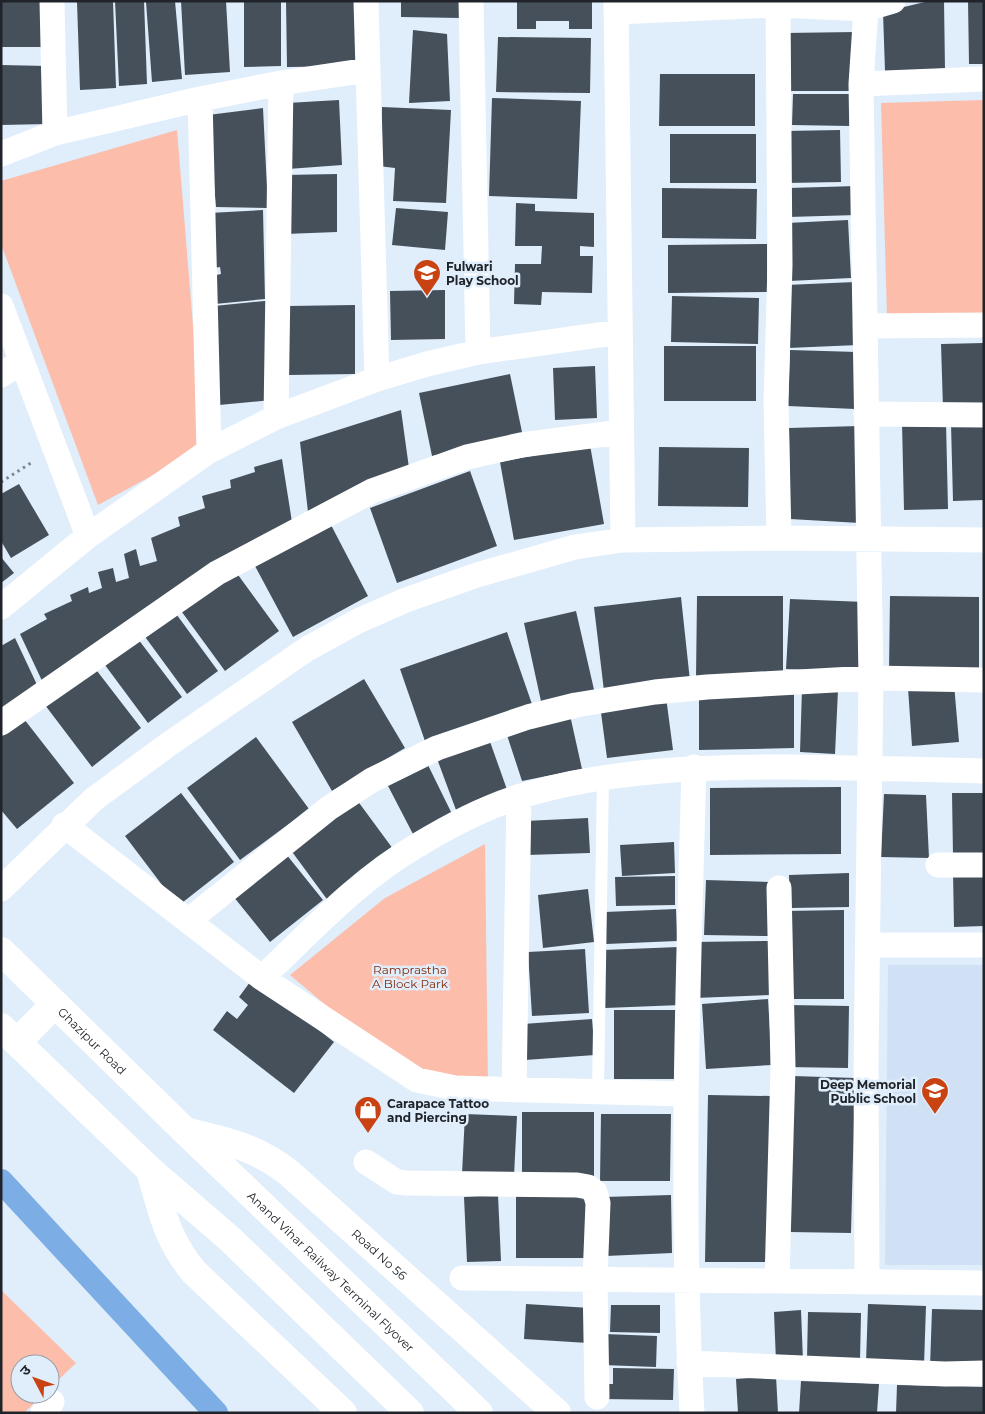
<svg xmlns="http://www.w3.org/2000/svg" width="985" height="1414" viewBox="0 0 985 1414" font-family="Montserrat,'Noto Sans Devanagari',sans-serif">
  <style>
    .built { fill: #d0e1f6 }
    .green { fill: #fcbdab }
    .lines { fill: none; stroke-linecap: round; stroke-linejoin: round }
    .canal { stroke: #7caee5; stroke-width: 24 }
    .building { fill: #45505b }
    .path { stroke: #7d858f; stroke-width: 3; stroke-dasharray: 2.5 4; stroke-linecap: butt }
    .lane { stroke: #fff; stroke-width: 12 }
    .street { stroke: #fff; stroke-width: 25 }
    .secondary { stroke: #fff; stroke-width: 28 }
    .labels { text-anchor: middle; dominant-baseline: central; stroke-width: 5; stroke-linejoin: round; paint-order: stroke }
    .poi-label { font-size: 12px; font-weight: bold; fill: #20242a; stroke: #e0edfb; text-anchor: start }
    .park-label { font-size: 12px; fill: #81290c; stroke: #e0edfb }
    .street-label { font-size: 12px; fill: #20242a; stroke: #e0edfb }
  </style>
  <rect width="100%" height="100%" fill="#e0edfb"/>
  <path class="built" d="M 888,965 L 984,965 L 984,1265 L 885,1265 Z"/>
  <path class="green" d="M 984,100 L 984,314 L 887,317 L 881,103 Z
    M 177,130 L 203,448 L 98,505 L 1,244 L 1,181 Z
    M 485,844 L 488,1089 L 424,1088 L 290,975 L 385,898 Z
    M 1,1290 L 76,1363 L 50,1388 L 50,1364 L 20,1364 L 20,1394 L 44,1394 L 24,1413 L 1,1413 Z"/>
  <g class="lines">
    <path class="canal" d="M 1,1181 L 216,1413"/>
  </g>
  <path class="building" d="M 1,1 L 47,1 L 47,47 L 1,47 Z
    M 113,1 L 116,88 L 80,90 L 77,2 Z
    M 115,1 L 144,1 L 147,84 L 119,86 Z
    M 175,1 L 182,79 L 152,82 L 146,2 Z
    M 181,1 L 226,1 L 230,72 L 185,75 Z
    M 244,1 L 281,1 L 281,66 L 244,67 Z
    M 286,1 L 360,1 L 361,66 L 287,67 Z
    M 401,1 L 461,1 L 461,18 L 401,17 Z
    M 517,1 L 592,1 L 592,29 L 569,29 L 569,21 L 536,21 L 536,29 L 517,29 Z
    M 929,1 L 944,1 L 945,70 L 885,71 L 883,12 Z
    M 968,1 L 984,1 L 984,64 L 969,64 Z
    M 413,30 L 447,34 L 450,101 L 409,103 Z
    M 855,32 L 855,91 L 785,91 L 785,33 Z
    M 498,37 L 591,38 L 590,93 L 496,92 Z
    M 1,65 L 47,66 L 48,124 L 1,125 Z
    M 660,74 L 755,74 L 755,126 L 659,126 Z
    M 793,94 L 851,94 L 850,126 L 792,125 Z
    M 492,98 L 581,101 L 577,199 L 489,196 Z
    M 339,100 L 342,165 L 288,169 L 287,103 Z
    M 382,107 L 451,110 L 446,203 L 393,201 L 395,168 L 378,166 Z
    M 263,108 L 268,208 L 216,207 L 208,115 Z
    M 840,130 L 841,182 L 786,183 L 785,131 Z
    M 670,134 L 756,134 L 756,183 L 670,183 Z
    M 337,174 L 337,232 L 285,234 L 284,175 Z
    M 857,186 L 857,215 L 788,217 L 788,188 Z
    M 662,188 L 757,189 L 756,239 L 662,238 Z
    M 516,203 L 535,204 L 535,211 L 594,213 L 594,247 L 580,246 L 580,256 L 593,256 L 592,293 L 542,292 L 541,305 L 514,304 L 515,264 L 541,264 L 542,246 L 515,246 Z
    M 396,208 L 448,212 L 445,250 L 392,245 Z
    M 263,210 L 265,299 L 215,304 L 212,276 L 221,274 L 220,267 L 214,268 L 209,213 Z
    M 848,220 L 851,278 L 789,281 L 787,223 Z
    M 767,244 L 767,292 L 668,293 L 668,245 Z
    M 855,282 L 858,345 L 788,348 L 786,285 Z
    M 445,290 L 445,339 L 391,340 L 390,291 Z
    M 672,296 L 759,298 L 758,344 L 671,342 Z
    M 275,300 L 272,400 L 219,405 L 214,306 Z
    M 355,305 L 355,374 L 289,375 L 289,306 Z
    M 984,343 L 984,407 L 943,408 L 941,344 Z
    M 664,346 L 756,346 L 756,401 L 664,401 Z
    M 790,350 L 857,352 L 855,409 L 788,406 Z
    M 595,366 L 597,418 L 555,420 L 553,368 Z
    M 510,374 L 523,437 L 432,456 L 419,393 Z
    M 401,410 L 409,468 L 308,512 L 300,442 Z
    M 946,422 L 948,509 L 904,510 L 902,423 Z
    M 984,423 L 984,500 L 953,501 L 951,424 Z
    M 859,426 L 860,523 L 790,519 L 789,428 Z
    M 590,445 L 604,524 L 514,540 L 500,462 Z
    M 659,447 L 749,448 L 748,507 L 658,506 Z
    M 282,459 L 292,522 L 44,685 L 20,634 L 47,619 L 44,614 L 72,601 L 70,595 L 88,587 L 89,593 L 102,588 L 98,572 L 113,568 L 116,582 L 129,578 L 124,554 L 136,549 L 140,566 L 157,561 L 151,538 L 180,526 L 178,517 L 205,508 L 202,496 L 231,488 L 230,480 L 255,472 L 254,467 Z
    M 470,471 L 497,546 L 397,583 L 370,508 Z
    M 19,484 L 49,535 L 11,558 L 1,541 L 1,494 Z
    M 331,525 L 368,596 L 293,637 L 255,566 Z
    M 1,557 L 14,573 L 1,583 Z
    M 233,568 L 279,631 L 225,671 L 179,608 Z
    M 697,596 L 783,596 L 783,678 L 696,678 Z
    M 890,596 L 979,597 L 979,671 L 889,671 Z
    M 681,597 L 690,681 L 604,691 L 594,607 Z
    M 790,599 L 865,602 L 862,672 L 786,669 Z
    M 174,611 L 218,671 L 187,694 L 143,634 Z
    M 576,611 L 595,694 L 542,706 L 524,623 Z
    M 507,632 L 533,707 L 426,744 L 400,669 Z
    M 135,635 L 182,697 L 148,723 L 102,661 Z
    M 15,638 L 39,689 L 1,714 L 1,646 Z
    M 94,667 L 141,728 L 92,767 L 45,705 Z
    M 364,679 L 405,748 L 332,791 L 292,722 Z
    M 954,684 L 959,742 L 912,746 L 908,688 Z
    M 802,689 L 838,690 L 835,754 L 800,752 Z
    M 794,690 L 794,748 L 699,750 L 699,692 Z
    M 666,697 L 673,750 L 607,758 L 600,705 Z
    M 570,715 L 582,769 L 522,781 L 506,732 Z
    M 24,719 L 74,783 L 17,829 L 1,810 L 1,737 Z
    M 488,736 L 510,798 L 459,818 L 436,756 Z
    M 256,737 L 309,809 L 240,860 L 187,788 Z
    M 427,763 L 453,816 L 414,836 L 387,784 Z
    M 841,787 L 841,854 L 710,855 L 710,788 Z
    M 181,793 L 234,862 L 178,906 L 125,836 Z
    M 952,793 L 984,793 L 984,856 L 953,856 Z
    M 884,794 L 926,795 L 929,858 L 881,857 Z
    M 357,800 L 396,853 L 329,902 L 290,849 Z
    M 588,818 L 590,853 L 527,855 L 525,821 Z
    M 674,842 L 675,873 L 622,876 L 620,845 Z
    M 286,854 L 323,900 L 270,942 L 233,896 Z
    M 984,871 L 984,926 L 954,927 L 953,872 Z
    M 849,873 L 849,907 L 790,908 L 789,875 Z
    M 675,876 L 675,905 L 616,906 L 615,877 Z
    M 706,880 L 770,882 L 769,936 L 704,935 Z
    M 588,889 L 594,942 L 543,948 L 538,895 Z
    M 676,909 L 677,941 L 606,944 L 605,912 Z
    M 844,910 L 844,999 L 785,999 L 785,911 Z
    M 769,941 L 770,995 L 695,998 L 694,942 Z
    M 679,947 L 681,1005 L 605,1008 L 603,950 Z
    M 585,949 L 589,1013 L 532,1016 L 528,952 Z
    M 253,978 L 334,1042 L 294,1093 L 213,1030 L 227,1011 L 237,1019 L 248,1005 L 239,997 Z
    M 768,999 L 772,1065 L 706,1069 L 702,1004 Z
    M 788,1005 L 849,1006 L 848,1068 L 786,1067 Z
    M 614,1010 L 682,1010 L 681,1079 L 614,1079 Z
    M 592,1019 L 595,1055 L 525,1060 L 523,1024 Z
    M 793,1076 L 855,1078 L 851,1233 L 789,1232 Z
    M 708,1095 L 771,1096 L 768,1262 L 705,1262 Z
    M 522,1112 L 594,1112 L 594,1177 L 522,1177 Z
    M 465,1114 L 517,1116 L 514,1176 L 462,1174 Z
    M 601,1114 L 671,1114 L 670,1181 L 600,1181 Z
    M 498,1195 L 501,1261 L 467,1262 L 464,1197 Z
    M 671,1195 L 672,1253 L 606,1256 L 604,1197 Z
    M 516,1196 L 592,1196 L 592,1258 L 516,1258 Z
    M 526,1304 L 590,1308 L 588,1343 L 524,1339 Z
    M 868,1304 L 926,1306 L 924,1365 L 866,1363 Z
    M 611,1305 L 660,1305 L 660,1333 L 610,1332 Z
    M 932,1309 L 984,1310 L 984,1368 L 930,1367 Z
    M 801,1310 L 803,1361 L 776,1362 L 774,1312 Z
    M 808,1312 L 861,1313 L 860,1360 L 807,1359 Z
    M 604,1334 L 657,1336 L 656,1367 L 603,1365 Z
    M 613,1368 L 674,1369 L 673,1400 L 602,1399 L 602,1384 L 613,1384 Z
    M 776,1376 L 778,1413 L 738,1413 L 736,1379 Z
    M 801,1381 L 879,1384 L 877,1413 L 799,1413 Z
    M 897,1385 L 984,1387 L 984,1413 L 896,1413 Z"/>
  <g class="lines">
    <path class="path" d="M 1,482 L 34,461"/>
    <path class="lane" d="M 598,1091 L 603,778"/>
    <path class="street" d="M 52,1 L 55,133
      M 366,1 L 377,379
      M 471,1 L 478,352
      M 616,1 L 623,540
      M 778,5 L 780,265 L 776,402 L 779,538
      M 866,9 L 861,84 L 871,678 L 866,1064 L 867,1282
      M 616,12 L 778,5 L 866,9 L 893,1
      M 861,84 L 984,79
      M 200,99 L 209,451
      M 1,154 L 55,133 L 200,99 L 281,83 L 368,70
      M 1,306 L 88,536
      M 865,326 L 984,325
      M 1,375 L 22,361
      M 866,414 L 984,415
      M 276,417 L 281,83
      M 1,607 L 88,536 L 209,451 L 276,417 L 377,379 L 427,364 L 478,352 L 620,332
      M 1,723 L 217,573 L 372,491 L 467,457 L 521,445 L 621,432
      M 64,825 L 262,978 L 417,1080 L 455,1088 L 686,1094
      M 938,865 L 984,865
      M 1,889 L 94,799 L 169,744 L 307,649 L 358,621 L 406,600 L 477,575 L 575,547 L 623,540 L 779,538 L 984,540
      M 189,920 L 329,808 L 372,780 L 437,748 L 528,717 L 576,705 L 655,692 L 707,687 L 871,678 L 984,680
      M 868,945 L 984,945
      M 262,978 C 311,931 359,879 418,845 C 449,826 486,807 521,796 C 607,770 698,767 787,767 C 852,768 918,769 984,771
      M 514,1090 L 519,797
      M 366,1162 L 397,1182 L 406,1183 L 577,1185 L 588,1187 L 595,1192 L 598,1203 L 595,1279 L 597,1397
      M 462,1278 L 984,1283
      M 777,1281 L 783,1067 L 779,888
      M 689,1363 L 945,1374 L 984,1373
      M 43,1413 L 52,1402
      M 692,1413 C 680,1198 688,982 694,767"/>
    <g class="secondary">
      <path id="s1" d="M 1,951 L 184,1130 L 479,1413"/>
      <path d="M 1,1027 L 150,1170 L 231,1240 L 410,1413"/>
      <path d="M 17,1042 L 55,1004"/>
      <path id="s2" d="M 185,1131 C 226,1141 254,1146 288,1172 L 557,1413"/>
      <path d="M 150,1170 C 162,1211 166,1238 194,1272 L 343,1413"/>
    </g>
  </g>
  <defs>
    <symbol id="school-pin" viewBox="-11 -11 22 30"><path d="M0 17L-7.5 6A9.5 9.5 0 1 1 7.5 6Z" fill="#c94212" stroke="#e0edfb"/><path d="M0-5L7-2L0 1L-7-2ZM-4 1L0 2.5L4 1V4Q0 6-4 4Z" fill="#fff"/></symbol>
    <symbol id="shop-pin" viewBox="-11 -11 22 30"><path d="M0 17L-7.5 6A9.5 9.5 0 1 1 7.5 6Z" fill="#c94212" stroke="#e0edfb"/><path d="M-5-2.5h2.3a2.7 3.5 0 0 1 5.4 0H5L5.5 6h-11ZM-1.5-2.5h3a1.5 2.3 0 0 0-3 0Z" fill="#fff"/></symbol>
  </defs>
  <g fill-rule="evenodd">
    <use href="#school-pin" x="411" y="257" width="32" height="43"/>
    <use href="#school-pin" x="919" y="1075" width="32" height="43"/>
    <use href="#shop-pin" x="352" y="1094" width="32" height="43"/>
  </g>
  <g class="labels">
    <g class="poi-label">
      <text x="446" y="266">Fulwari<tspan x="446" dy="14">Play School</tspan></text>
      <text x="916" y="1084" text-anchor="end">Deep Memorial<tspan x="916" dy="14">Public School</tspan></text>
      <text x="387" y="1103">Carapace Tattoo<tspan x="387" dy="14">and Piercing</tspan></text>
    </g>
    <g class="park-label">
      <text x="410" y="969">Ramprastha<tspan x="410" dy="14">A Block Park</tspan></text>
    </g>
    <g class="street-label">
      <text stroke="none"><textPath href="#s1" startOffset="128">Ghazipur Road</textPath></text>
      <text stroke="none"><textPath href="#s2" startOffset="235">Road No 56</textPath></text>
      <text stroke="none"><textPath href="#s1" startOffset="460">Anand Vihar Railway Terminal Flyover</textPath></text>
    </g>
  </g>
  <rect width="985" height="1414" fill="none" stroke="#20242a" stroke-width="5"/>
  <g transform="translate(35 1379) rotate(311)"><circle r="24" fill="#e0edfb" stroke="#939da7"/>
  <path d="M0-4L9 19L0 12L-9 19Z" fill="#c94212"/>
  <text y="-8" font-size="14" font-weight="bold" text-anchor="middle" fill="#20242a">उ</text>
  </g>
</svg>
